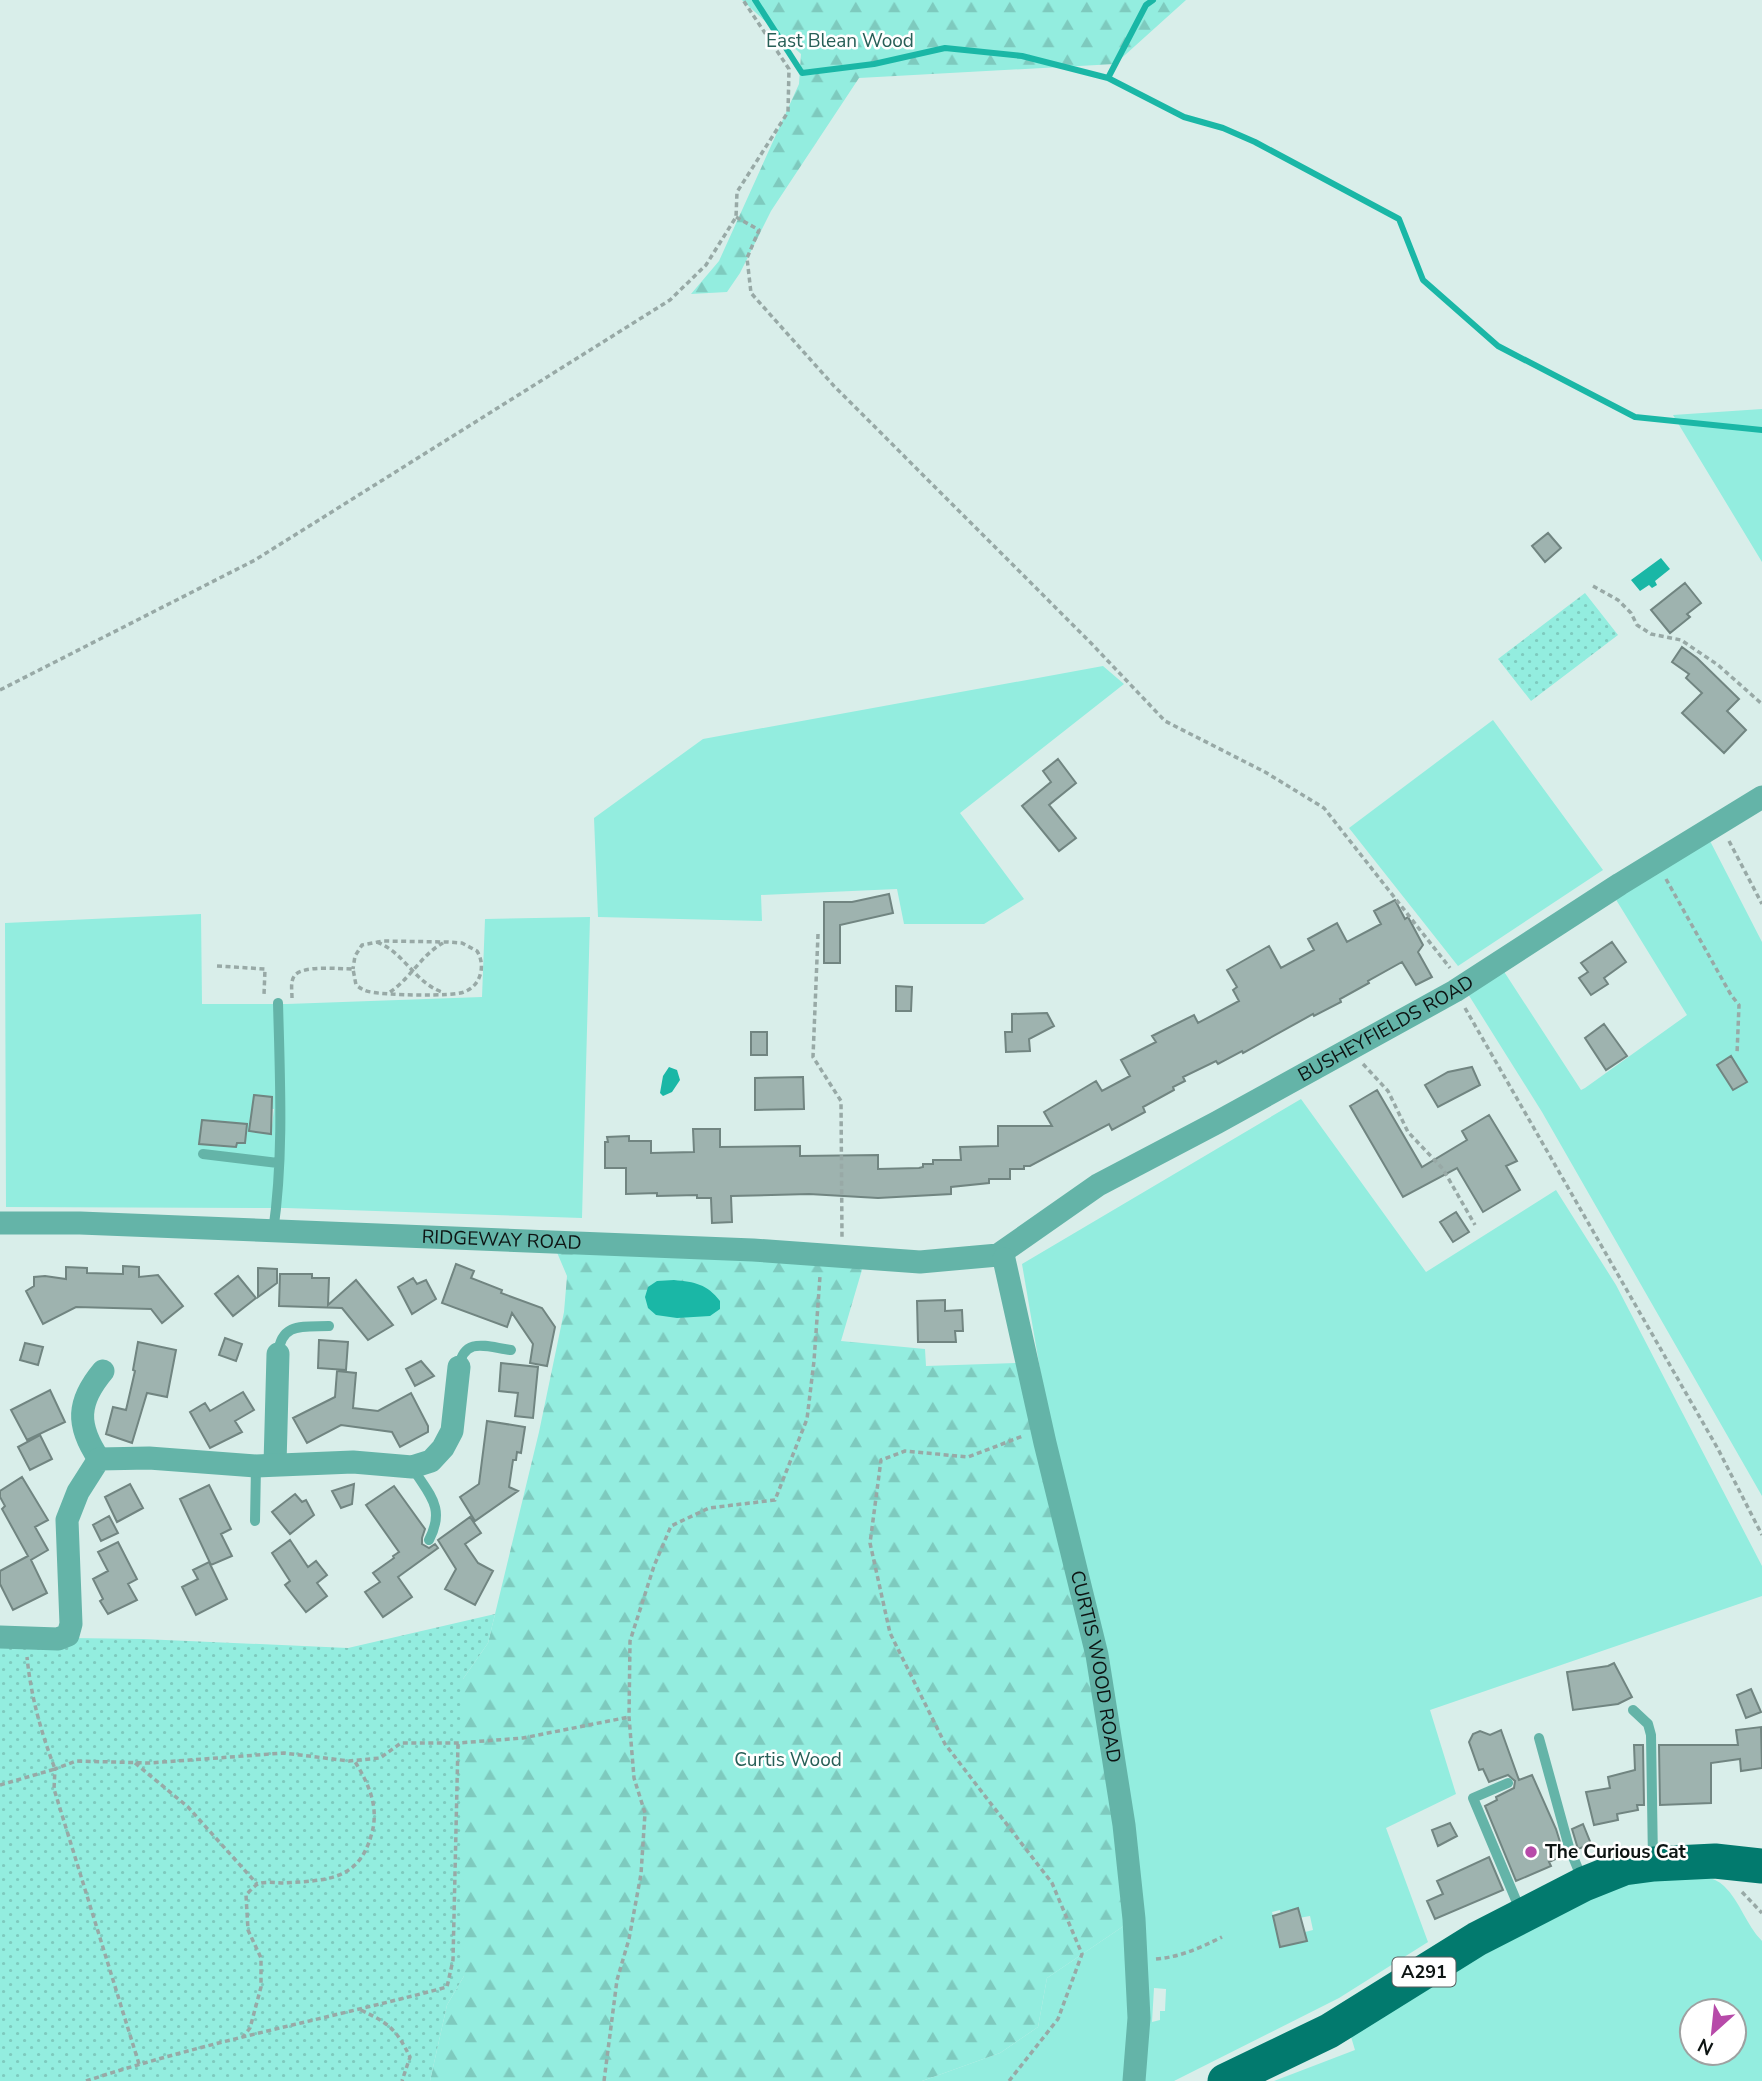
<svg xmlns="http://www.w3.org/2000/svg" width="1762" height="2081" viewBox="0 0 1762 2081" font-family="'Nunito Sans',sans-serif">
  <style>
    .green { fill: #93eddf; fill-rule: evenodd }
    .forest { fill: url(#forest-firs) }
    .park { fill: url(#park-dots) }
    .water { fill: #1ab7a6 }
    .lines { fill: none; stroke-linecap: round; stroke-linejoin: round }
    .stream { stroke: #1ab7a6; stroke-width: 6 }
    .building { fill: #9eb3af; stroke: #718581; stroke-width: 2 }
    .path { stroke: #98a9a6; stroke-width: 3.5; stroke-dasharray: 5 3.5; stroke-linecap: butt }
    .lane { stroke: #64b4a8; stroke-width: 10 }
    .street { stroke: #64b4a8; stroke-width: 23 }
    .primary { stroke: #027a6e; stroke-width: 35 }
    .poi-dot { fill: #b74aa9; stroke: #fff; stroke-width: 2.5 }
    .labels { text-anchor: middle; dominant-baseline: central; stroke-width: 5; stroke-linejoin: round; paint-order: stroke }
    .shield { fill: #fff; stroke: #565a5a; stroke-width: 2 }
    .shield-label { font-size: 18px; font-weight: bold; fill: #0d1413 }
    .park-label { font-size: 19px; fill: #275f57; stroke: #fff }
    .street-label { font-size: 19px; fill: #0d1413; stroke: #fff }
    .poi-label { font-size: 19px; font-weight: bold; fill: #0d1413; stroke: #fff; text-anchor: start }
  </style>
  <defs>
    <pattern id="forest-firs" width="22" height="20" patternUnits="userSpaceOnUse" patternTransform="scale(1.75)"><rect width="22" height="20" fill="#93eddf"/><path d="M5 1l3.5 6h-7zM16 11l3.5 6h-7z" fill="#7ecabe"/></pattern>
    <pattern id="park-dots" width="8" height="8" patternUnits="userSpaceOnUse" patternTransform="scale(1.75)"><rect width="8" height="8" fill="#93eddf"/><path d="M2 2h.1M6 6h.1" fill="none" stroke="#7ecabe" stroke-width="1.8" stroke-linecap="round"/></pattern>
  </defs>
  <rect width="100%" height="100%" fill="#d9eeea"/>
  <path class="green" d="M 1762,409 L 1762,562 L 1673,415 Z
    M 1103,666 L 1124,684 L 960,813 L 1024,899 L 984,924 L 904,924 L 897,889 L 761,895 L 762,921 L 598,917 L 594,818 L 703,739 Z
    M 1493,720 L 1603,870 L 1458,966 L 1349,828 Z
    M 1709,839 L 1762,942 L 1762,1496 L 1542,1112 L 1468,994 L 1503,970 L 1581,1090 L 1585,1088 L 1687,1015 L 1615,898 Z
    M 201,914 L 202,1004 L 287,1004 L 482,997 L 485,919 L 590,917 L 582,1218 L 286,1208 L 6,1207 L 5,923 ZM 252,1107 L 274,1109 L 271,1134 L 249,1131 ZM 202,1120 L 246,1124 L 245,1143 L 237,1143 L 235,1147 L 200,1144 Z
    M 1301,1099 L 1426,1272 L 1556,1190 L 1616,1285 L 1762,1566 L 1762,1596 L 1430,1710 L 1456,1794 L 1386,1828 L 1428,1942 L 1339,1998 L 1174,2081 L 922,2081 L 1000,2053 L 1038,2027 L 1047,1978 L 1134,1919 L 1022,1264 ZM 1280,1910 L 1282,1921 L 1310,1916 L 1313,1930 L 1305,1932 L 1307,1941 L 1281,1947 L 1272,1912 ZM 1154,1988 L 1166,1989 L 1165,2011 L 1160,2011 L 1160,2020 L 1152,2022 Z
    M 1653,1875 C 1674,1876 1708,1870 1724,1886 C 1740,1901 1746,1925 1762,1941 L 1762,2081 L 1274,2081 L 1355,2050 L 1349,2030 L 1597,1892 ZM 1692,2011 L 1734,2011 L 1734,2053 L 1692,2053 Z"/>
  <path class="forest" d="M 742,0 L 1186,0 L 1115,64 L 859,78 L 771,211 L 740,273 L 727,292 L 691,294 L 719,261 L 799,84 L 801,54 Z
    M 553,1243 L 864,1263 L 841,1341 L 925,1349 L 926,1366 L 1016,1363 L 1097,1655 L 1134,1919 L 1047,1978 L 1038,2027 L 1000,2053 L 922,2081 L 430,2081 L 447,2005 L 464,1976 L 454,1814 L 463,1679 L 488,1643 L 539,1432 L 564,1312 L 567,1276 Z"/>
  <path class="park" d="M 1585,593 L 1618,635 L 1531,701 L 1498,659 Z
    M 495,1614 L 488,1643 L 463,1679 L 464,1976 L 447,2005 L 430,2081 L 0,2081 L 0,1637 L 143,1639 L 348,1648 Z"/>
  <path class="water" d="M 1661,558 L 1670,569 L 1655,581 L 1657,585 L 1652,588 L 1649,585 L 1640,591 L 1631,580 Z
    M 669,1067 L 677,1070 L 680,1080 L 672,1092 L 663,1096 L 660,1093 L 663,1076 Z
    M 674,1280 C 695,1282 707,1284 720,1301 L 720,1309 L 710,1316 L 677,1318 L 656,1315 L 648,1308 L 645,1297 L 648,1287 L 657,1281 Z"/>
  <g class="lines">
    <path class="stream" d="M 755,0 L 802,73 L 874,64 L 945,48 L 1022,56 L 1108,78 L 1184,117 L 1223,128 L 1255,142 L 1399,219 L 1423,280 L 1498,346 L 1635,417 L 1762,430
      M 1108,78 L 1146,5 L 1153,0"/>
  </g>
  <path class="building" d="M 1548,533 L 1561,548 L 1545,562 L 1532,546 Z
    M 1685,583 L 1701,603 L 1687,614 L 1690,617 L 1670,633 L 1651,610 Z
    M 1682,647 L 1697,658 L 1739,699 L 1727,711 L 1746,730 L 1724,753 L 1682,713 L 1702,693 L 1686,678 L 1689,674 L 1672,662 Z
    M 1058,759 L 1076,783 L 1049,805 L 1076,838 L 1059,851 L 1022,806 L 1051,782 L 1043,771 Z
    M 889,894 L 893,913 L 840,925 L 840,963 L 824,963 L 824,902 L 852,902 Z
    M 1395,900 L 1405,919 L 1408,917 L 1423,945 L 1418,952 L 1432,977 L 1416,985 L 1402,962 L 1368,981 L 1369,983 L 1340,999 L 1341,1002 L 1314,1016 L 1313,1014 L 1243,1053 L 1242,1051 L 1218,1064 L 1216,1061 L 1183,1077 L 1185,1081 L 1173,1087 L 1174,1090 L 1143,1107 L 1145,1112 L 1112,1130 L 1109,1124 L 1030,1166 L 1024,1166 L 1024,1169 L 1010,1169 L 1010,1179 L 989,1179 L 989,1183 L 951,1187 L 951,1194 L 878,1198 L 809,1194 L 731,1196 L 732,1222 L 712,1223 L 711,1198 L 697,1198 L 697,1195 L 657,1196 L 657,1193 L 626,1194 L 626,1168 L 605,1168 L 605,1142 L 608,1142 L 607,1137 L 629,1136 L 629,1141 L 651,1141 L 651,1153 L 694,1152 L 693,1129 L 720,1129 L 720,1147 L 800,1146 L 800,1156 L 878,1155 L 878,1169 L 919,1168 L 923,1167 L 923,1164 L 933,1164 L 933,1160 L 961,1160 L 960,1147 L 998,1146 L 998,1126 L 1052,1126 L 1044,1112 L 1096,1081 L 1102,1091 L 1130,1076 L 1121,1060 L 1156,1042 L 1152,1036 L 1194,1015 L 1198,1023 L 1239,1001 L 1233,990 L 1237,987 L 1227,970 L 1269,946 L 1281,968 L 1314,950 L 1308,939 L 1337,923 L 1347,942 L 1381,924 L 1374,911 Z
    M 1612,942 L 1626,962 L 1604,978 L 1608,984 L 1591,995 L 1579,978 L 1588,972 L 1581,963 Z
    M 896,986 L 912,987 L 911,1011 L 896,1011 Z
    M 1047,1013 L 1054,1026 L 1029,1039 L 1030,1051 L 1006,1052 L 1005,1032 L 1012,1032 L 1012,1014 Z
    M 1604,1024 L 1627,1056 L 1606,1070 L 1585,1038 Z
    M 751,1032 L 767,1032 L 767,1055 L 751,1055 Z
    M 1731,1056 L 1747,1082 L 1733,1090 L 1717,1065 Z
    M 1472,1067 L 1480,1085 L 1438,1107 L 1425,1085 L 1448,1072 Z
    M 803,1077 L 804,1109 L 755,1110 L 755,1078 Z
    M 1377,1090 L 1422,1167 L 1467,1140 L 1462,1131 L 1489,1115 L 1517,1161 L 1506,1166 L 1520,1190 L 1483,1212 L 1457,1168 L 1403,1197 L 1350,1106 Z
    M 254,1095 L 272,1097 L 271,1134 L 249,1131 Z
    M 202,1120 L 247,1124 L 245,1143 L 237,1143 L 236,1147 L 199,1144 Z
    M 1456,1212 L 1469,1232 L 1453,1242 L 1440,1222 Z
    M 456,1264 L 474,1271 L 471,1278 L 502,1290 L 501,1293 L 542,1308 L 555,1327 L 547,1366 L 530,1363 L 533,1344 L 512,1313 L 507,1327 L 442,1303 Z
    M 123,1266 L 139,1267 L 139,1277 L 158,1275 L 183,1306 L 162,1323 L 151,1309 L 76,1307 L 43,1324 L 26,1291 L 34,1286 L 34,1277 L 45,1276 L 66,1279 L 66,1267 L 87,1268 L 87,1273 L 123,1274 Z
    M 258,1268 L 277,1269 L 277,1283 L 258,1297 Z
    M 280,1274 L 312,1274 L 312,1278 L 329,1278 L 328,1305 L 356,1280 L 393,1325 L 368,1340 L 342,1308 L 279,1306 Z
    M 238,1276 L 256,1298 L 233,1316 L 215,1294 Z
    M 413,1278 L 417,1284 L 426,1280 L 436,1299 L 412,1314 L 398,1287 Z
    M 945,1300 L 945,1311 L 962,1310 L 963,1331 L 955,1331 L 956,1342 L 918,1342 L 917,1301 Z
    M 225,1338 L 242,1344 L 236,1361 L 219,1355 Z
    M 319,1340 L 348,1342 L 346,1370 L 318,1368 Z
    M 138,1342 L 176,1350 L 167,1397 L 147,1393 L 132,1443 L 106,1434 L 113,1407 L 126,1410 L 135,1371 L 133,1370 Z
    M 25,1343 L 43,1347 L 38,1365 L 20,1360 Z
    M 421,1361 L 434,1376 L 415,1386 L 406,1369 Z
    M 501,1363 L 538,1367 L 533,1418 L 515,1416 L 518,1393 L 499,1391 Z
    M 337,1371 L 356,1373 L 353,1408 L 378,1411 L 411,1393 L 428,1426 L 428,1432 L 400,1447 L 392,1432 L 341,1425 L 307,1443 L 293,1418 L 335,1397 Z
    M 50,1390 L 65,1422 L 27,1440 L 11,1410 Z
    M 243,1392 L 254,1410 L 235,1421 L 242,1432 L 210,1448 L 190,1412 L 205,1403 L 210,1411 Z
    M 487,1421 L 525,1427 L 521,1453 L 517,1452 L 516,1460 L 513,1460 L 509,1487 L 518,1491 L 475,1521 L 460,1497 L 479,1484 Z
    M 40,1435 L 52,1459 L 30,1470 L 18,1447 Z
    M 22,1477 L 48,1520 L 35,1527 L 48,1550 L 31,1560 L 47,1593 L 13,1610 L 0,1584 L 0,1571 L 28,1556 L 2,1509 L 5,1506 L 0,1497 L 0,1491 Z
    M 130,1484 L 143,1508 L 117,1522 L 105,1497 Z
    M 354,1484 L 352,1504 L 341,1508 L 332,1491 Z
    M 209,1485 L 231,1529 L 221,1534 L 232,1556 L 211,1565 L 180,1499 Z
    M 394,1486 L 425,1529 L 422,1538 L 422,1544 L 429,1548 L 435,1544 L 438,1548 L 398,1577 L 412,1597 L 383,1617 L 365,1592 L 380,1582 L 373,1573 L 394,1558 L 393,1556 L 399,1552 L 366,1505 Z
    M 295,1494 L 302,1502 L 306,1500 L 314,1515 L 290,1534 L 272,1512 Z
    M 109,1516 L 118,1533 L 101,1541 L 93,1525 Z
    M 470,1517 L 481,1533 L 465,1544 L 478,1563 L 493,1571 L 475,1605 L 445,1589 L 456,1569 L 438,1540 Z
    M 290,1540 L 308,1567 L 316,1561 L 327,1575 L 317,1583 L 327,1596 L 306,1612 L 285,1585 L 290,1581 L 272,1553 Z
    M 118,1542 L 137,1579 L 128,1584 L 137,1600 L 108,1614 L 100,1601 L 103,1599 L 93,1579 L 108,1571 L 98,1552 Z
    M 209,1562 L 227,1599 L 196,1615 L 182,1587 L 198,1579 L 193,1570 Z
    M 1614,1663 L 1632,1697 L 1618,1704 L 1573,1710 L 1567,1672 L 1608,1666 Z
    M 1751,1689 L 1761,1712 L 1746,1718 L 1737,1695 Z
    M 1761,1727 L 1762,1768 L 1741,1771 L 1740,1759 L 1711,1763 L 1711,1803 L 1660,1805 L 1659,1745 L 1738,1745 L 1736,1730 Z
    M 1501,1730 L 1519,1780 L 1532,1775 L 1556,1829 L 1564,1855 L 1549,1862 L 1551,1866 L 1516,1881 L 1485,1806 L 1497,1800 L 1496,1797 L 1514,1788 L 1515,1781 L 1508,1775 L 1489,1782 L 1483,1769 L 1479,1770 L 1469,1742 L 1473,1734 L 1480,1731 L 1490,1735 Z
    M 1634,1745 L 1643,1745 L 1644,1805 L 1637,1805 L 1638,1810 L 1617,1814 L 1618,1820 L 1594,1825 L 1586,1792 L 1610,1788 L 1608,1777 L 1635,1770 Z
    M 1450,1823 L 1457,1836 L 1438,1846 L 1432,1830 Z
    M 1583,1824 L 1591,1844 L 1578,1849 L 1572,1829 Z
    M 1489,1857 L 1503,1890 L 1435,1919 L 1427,1901 L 1443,1894 L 1437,1881 Z
    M 1298,1908 L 1307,1941 L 1280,1947 L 1273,1916 Z"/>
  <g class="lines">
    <path class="path" d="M 736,217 L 759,230 L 747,258 L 751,293 L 834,386 L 1089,641 L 1165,721 L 1265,772 L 1324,808 L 1450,968
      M 1593,586 L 1618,600 L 1631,613 L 1637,625 L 1651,634 L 1681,640 L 1718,665 L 1762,704
      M 0,690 L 255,560 L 670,300 L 706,265 L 736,217 L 737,192 L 788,112 L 789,69 L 743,0
      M 1729,841 L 1762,904
      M 1666,879 L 1731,995 L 1739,1005 L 1737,1054
      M 818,934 L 813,1057 L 841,1101 L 842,1237
      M 377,942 C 405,953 414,982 442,992
      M 217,966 L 265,969 L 264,995
      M 390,992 C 411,978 421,955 443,943
      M 292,998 C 292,990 290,981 295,975 C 304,965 340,969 353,969 L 356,985 C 361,989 365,991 371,992 C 384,995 453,997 464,992 C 481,986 486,965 477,951 L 462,943 L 448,942 L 383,941 L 362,945 L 355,956 L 353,969
      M 1465,1008 L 1718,1449 L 1762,1535
      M 1363,1064 L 1388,1091 L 1408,1132 L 1443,1169 L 1475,1225
      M 135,1763 L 188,1807 L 257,1884
      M 0,1785 L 55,1769 C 41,1732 31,1697 27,1657
      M 1742,1892 L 1762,1913
      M 1156,1959 C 1180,1957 1200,1948 1222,1937
      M 361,2010 C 390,2024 396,2029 410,2057 L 402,2081
      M 242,2038 L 250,2028 L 261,1987 L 261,1958 L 248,1930 L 246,1895 C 249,1892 254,1886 258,1884 C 265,1881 277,1883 285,1883 C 326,1880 358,1881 371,1836 C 380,1808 369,1784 354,1760
      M 139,2064 L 54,1789 L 55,1769 L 76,1761 L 149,1763 L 284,1753 L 349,1761 L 380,1758 L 401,1743 L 458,1743 L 523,1738 L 629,1717
      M 86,2081 C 204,2042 327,2019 447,1987 L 453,1960 L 458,1743
      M 604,2081 L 617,1980 L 629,1939 L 641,1874 L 645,1813 L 634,1778 L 629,1717 L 630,1641 L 654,1566 L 671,1526 L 709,1508 L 775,1500 L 807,1419 L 814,1361 L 820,1276
      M 1009,2081 L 1058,2019 L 1082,1954 L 1052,1883 L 945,1744 L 890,1633 L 870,1543 L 881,1460 L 905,1451 L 968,1457 L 1023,1436"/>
    <path class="lane" d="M 203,1154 L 278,1163
      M 273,1232 C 284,1157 280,1079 278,1003
      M 278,1354 C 281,1322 303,1327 329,1326
      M 459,1367 C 464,1336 487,1347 511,1350
      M 412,1467 C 429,1495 446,1507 429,1540
      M 255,1521 L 256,1466
      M 1633,1710 L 1648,1724 L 1651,1735 L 1653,1861
      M 1539,1738 L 1569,1847
      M 1508,1783 L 1473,1798 L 1521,1912
      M 1571,1852 L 1583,1881"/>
    <g class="street">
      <path id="s1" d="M 0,1223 L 80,1223 L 753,1250 L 920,1262 L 998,1255 L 1098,1185 L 1216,1123 L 1455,991 L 1620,884 L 1762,797"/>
      <path id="s2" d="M 1004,1259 L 1045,1443 L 1097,1655 L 1124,1825 L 1134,1919 L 1139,2018 L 1134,2081"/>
      <path d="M 99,1459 C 76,1425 77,1402 103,1371"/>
      <path d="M 275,1464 L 278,1354"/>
      <path d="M 0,1637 L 58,1639 L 68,1635 L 71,1624 L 67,1520 L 78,1492 L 99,1459 L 149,1458 L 256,1466 L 353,1462 L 412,1467 L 431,1461 L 443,1448 L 452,1431 L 459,1367"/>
    </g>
    <path class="primary" d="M 1225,2081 L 1329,2031 L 1477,1939 L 1584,1884 L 1624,1868 L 1654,1864 L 1715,1861 L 1762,1866"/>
  </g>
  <circle class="poi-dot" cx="1531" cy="1852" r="7"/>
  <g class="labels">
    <rect class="shield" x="1392.5" y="1957.5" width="63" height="29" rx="5"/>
    <g class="shield-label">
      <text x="1424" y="1972">A291</text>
    </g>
    <g class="park-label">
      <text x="840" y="41">East Blean Wood</text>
      <text x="788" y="1760">Curtis Wood</text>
    </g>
    <g class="street-label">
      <text stroke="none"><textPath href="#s1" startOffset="1449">BUSHEYFIELDS ROAD</textPath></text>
      <text stroke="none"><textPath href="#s1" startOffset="502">RIDGEWAY ROAD</textPath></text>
      <text stroke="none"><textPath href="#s2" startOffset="418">CURTIS WOOD ROAD</textPath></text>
    </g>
    <g class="poi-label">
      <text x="1545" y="1852">The Curious Cat</text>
    </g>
  </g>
  <g transform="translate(1713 2032) rotate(207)"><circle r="33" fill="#ffffff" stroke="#9ea1a1" stroke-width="2"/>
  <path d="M0-5L12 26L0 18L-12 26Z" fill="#b74aa9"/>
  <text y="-10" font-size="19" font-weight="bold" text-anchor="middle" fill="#0d1413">N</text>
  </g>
</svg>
